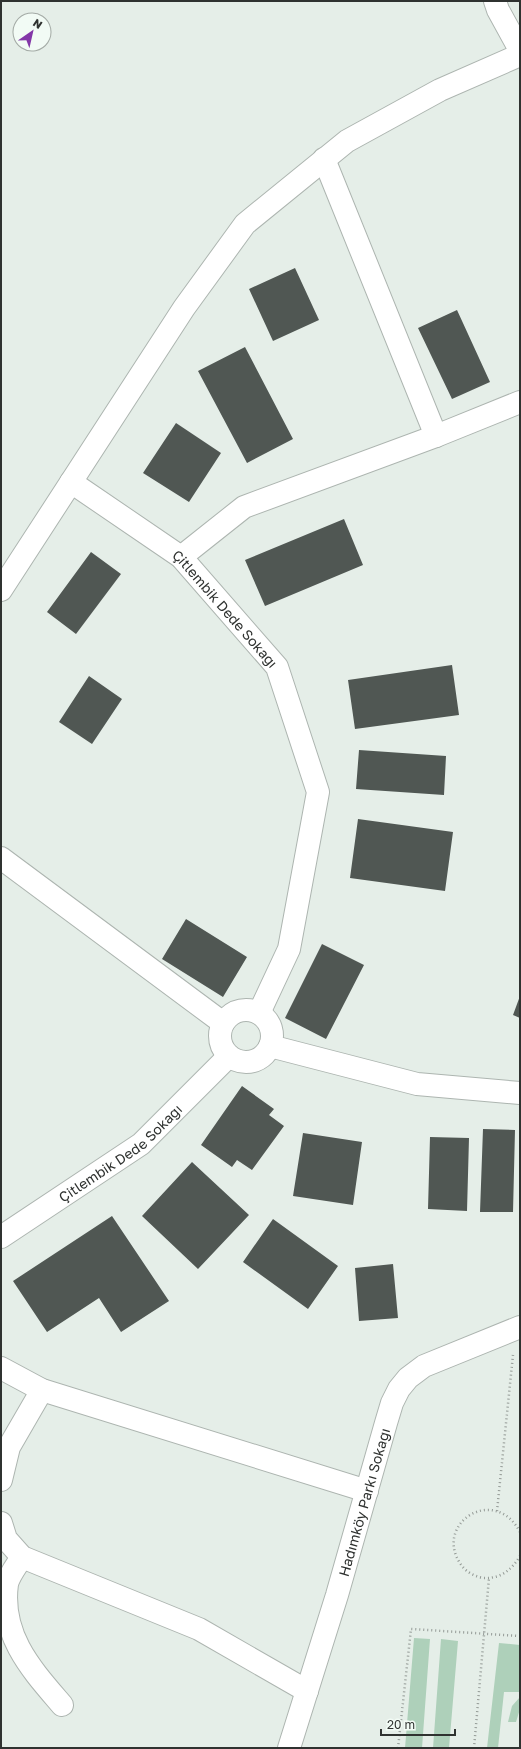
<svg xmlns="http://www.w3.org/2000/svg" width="521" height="1749" viewBox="0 0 521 1749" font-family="'Golos Text',sans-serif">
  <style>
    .green { fill: #aed0ba }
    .building { fill: #505753 }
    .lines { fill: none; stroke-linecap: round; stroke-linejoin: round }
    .minor-casing { stroke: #adb5b0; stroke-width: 24 }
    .major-casing { stroke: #adb5b0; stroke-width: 24 }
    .path { stroke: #949a96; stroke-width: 2.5; stroke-dasharray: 1 3; stroke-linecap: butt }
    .minor { stroke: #fff; stroke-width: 22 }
    .major { stroke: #fff; stroke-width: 22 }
    .labels { text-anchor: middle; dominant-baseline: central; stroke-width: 4; stroke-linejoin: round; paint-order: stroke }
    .street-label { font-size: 14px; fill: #2f3230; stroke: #f2fbf5 }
  </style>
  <rect width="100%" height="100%" fill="#e5eee8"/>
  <path class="green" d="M 414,1638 L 430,1639 L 422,1748 L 405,1748 Z
    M 441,1639 L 458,1641 L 449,1748 L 433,1748 Z
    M 499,1643 L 520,1645 L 520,1692 L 504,1692 L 498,1748 L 487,1748 Z
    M 520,1697 L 520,1709 L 516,1722 L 508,1722 L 512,1706 Z"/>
  <path class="building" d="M 295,268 L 319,320 L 273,341 L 249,289 Z
    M 457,310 L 490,382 L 452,399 L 418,328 Z
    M 245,347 L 293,439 L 247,463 L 198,371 Z
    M 176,423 L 221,453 L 189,502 L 143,473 Z
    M 344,519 L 363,565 L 265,606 L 245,560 Z
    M 91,552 L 121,574 L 76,634 L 47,612 Z
    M 452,665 L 459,715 L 355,729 L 348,680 Z
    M 89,676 L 122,699 L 92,744 L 59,722 Z
    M 359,750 L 446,756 L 444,795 L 356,789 Z
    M 358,819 L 453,832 L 445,891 L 350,878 Z
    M 186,919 L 247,957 L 223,997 L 162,959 Z
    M 322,944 L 364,965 L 326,1039 L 285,1018 Z
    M 520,996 L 520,1018 L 513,1015 Z
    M 242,1086 L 274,1109 L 269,1115 L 284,1126 L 252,1170 L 237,1160 L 232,1167 L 201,1145 Z
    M 483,1129 L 515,1130 L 513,1212 L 480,1212 Z
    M 303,1133 L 362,1142 L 353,1205 L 293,1196 Z
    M 430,1137 L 469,1138 L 467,1211 L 428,1209 Z
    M 192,1162 L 249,1215 L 198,1269 L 142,1216 Z
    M 112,1216 L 169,1301 L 121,1332 L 99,1298 L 47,1332 L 13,1281 Z
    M 273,1219 L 338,1266 L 308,1309 L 243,1262 Z
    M 393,1264 L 398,1318 L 359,1321 L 355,1268 Z"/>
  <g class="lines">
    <defs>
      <g id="minor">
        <path d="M 495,1 L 498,10 L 520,50"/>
        <path d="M 324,159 L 436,436"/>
        <path id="s1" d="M 71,482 L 181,557 L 277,667 L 318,792 L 289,949 L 259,1013"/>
        <path d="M 181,557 L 244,507 L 436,436 L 520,402"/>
        <path d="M 1,858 L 223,1023"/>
        <circle cx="246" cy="1036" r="26"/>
        <path d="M 270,1046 L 417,1084 L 520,1093"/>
        <path id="s2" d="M 1,1237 L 141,1144 L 229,1056"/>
        <path d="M 1,1368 L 42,1390 L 367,1491"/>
        <path d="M 1,1480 L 9,1447 L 42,1390"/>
        <path d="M 1,1523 L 6,1539 L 22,1557 L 199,1629 L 307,1691"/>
        <path d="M 22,1557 C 17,1565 9,1575 7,1584 C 0,1636 32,1670 62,1705"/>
        <path id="s3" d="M 289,1748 L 337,1595 L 386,1423 L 392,1403 L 399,1389 L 408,1378 L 424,1366 L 520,1327"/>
      </g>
      <path id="major" d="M 1,590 L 184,308 L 245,224 L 347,141 L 440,90 L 520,55"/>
    </defs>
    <use href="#minor" class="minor-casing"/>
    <use href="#major" class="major-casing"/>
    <path class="path" d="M 497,1511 L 513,1355
      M 520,1532 C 494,1483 431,1525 462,1566 C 467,1573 478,1578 486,1578 C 502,1578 512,1569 520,1556
      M 398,1748 L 411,1629 L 520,1636
      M 474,1748 L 489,1578"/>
    <use href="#minor" class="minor"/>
    <use href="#major" class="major"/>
  </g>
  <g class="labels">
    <g class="street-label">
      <text stroke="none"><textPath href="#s1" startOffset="201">Çitlembik Dede Sokağı</textPath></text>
      <text stroke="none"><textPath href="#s2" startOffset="146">Çitlembik Dede Sokağı</textPath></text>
      <text stroke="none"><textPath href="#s3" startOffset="257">Hadımköy Parkı Sokağı</textPath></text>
    </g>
  </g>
  <rect width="521" height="1749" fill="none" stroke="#2f3230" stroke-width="4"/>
  <g transform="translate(32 32) rotate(34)"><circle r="19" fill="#f2fbf5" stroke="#a4aba6"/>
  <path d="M0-3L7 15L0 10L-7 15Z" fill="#8337a8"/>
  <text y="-6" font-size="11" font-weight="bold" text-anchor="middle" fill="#2f3230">N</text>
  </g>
  <path d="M381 1729v6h74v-6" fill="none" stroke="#2f3230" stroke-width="2"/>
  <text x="387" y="1729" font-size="12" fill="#2f3230" stroke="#f2fbf5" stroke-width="3" paint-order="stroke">20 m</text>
</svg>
